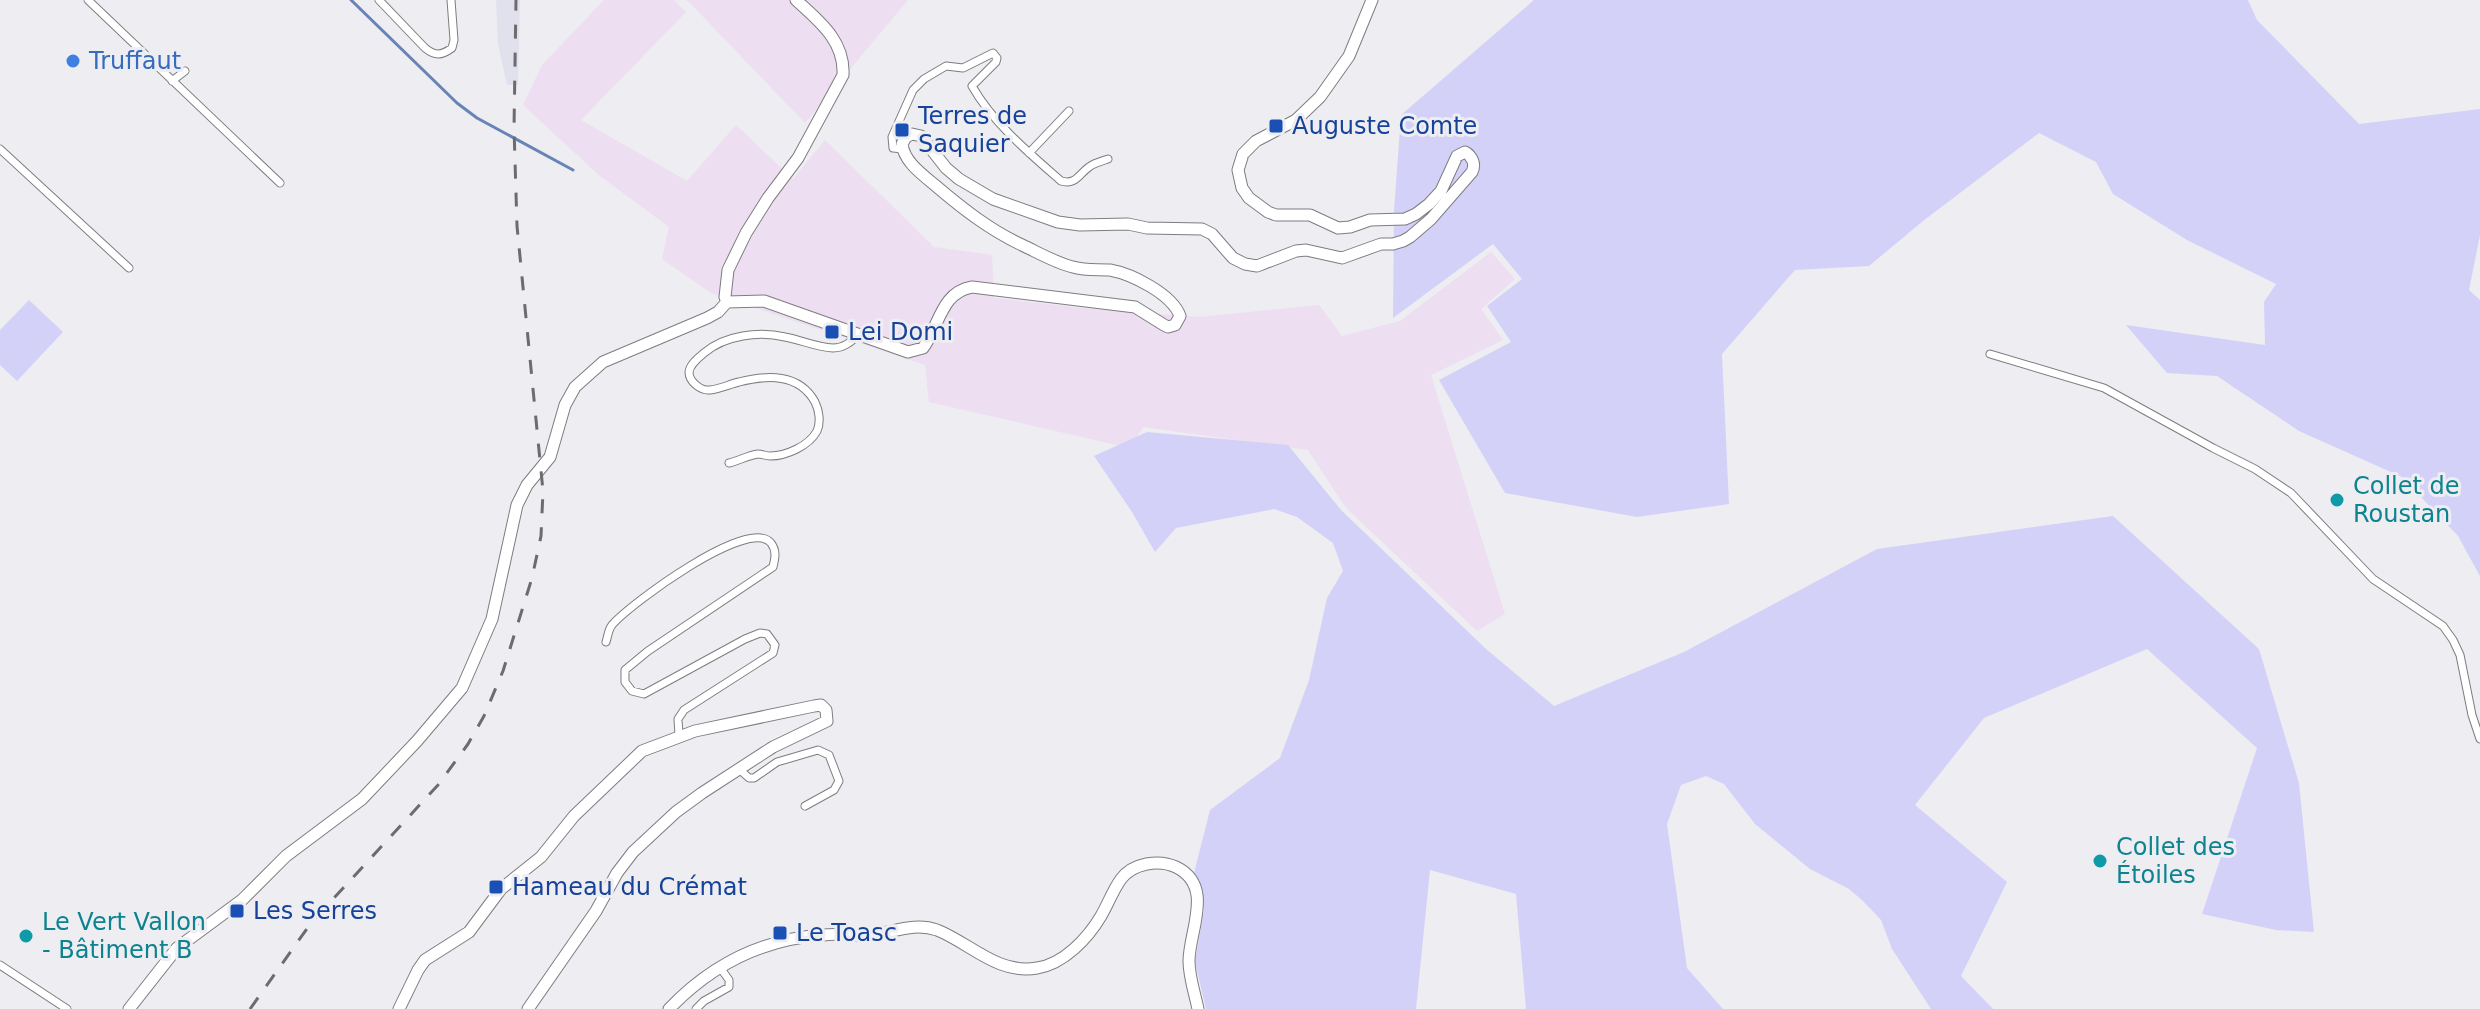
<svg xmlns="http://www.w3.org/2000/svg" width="2480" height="1009" viewBox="0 0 2480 1009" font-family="'DejaVu Sans',sans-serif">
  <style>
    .industrial { fill: #eddef1 }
    .built { fill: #e1e1ed }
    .green { fill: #d4d1f9 }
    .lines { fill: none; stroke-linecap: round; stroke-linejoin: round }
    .stream { stroke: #6883b5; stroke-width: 3 }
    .street-casing { stroke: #7d7d81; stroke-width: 9 }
    .secondary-casing { stroke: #7d7d81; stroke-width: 13 }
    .street { stroke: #fff; stroke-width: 7 }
    .secondary { stroke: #fff; stroke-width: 11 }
    .rail { stroke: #6c6c6f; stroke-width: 3; stroke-dasharray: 14 14; stroke-linecap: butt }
    .shop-dot { fill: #3f7fe0; stroke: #ededf2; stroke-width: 3 }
    .transit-dot { fill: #1a4fb4; stroke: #ededf2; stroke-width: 3 }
    .culture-dot { fill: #0f9aa8; stroke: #ededf2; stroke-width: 3 }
    .labels { text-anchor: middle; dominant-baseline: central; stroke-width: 6; stroke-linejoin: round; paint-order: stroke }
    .shop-label { font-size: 24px; fill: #366cbe; stroke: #ededf2; text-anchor: start }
    .transit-label { font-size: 24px; fill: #164399; stroke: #ededf2; text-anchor: start }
    .culture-label { font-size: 24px; fill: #0d838f; stroke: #ededf2; text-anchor: start }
  </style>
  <rect width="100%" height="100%" fill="#ededf2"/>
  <path class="industrial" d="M 604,0 L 674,0 L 686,12 L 581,120 L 687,181 L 736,125 L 793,179 L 825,140 L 934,247 L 992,255 L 994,298 L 1082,308 L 1199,317 L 1319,305 L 1342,336 L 1400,321 L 1491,252 L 1515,279 L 1481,309 L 1503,340 L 1431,375 L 1505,614 L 1477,631 L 1346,508 L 1308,450 L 1143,427 L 1130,448 L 929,402 L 925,365 L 711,293 L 662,259 L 669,227 L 600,176 L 523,105 L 542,65 Z
    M 687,0 L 908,0 L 805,123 Z"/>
  <path class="built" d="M 496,0 L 520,0 L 518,85 L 507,85 L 498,44 Z"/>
  <path class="green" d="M 1534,0 L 2248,0 L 2257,20 L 2359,124 L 2480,109 L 2480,235 L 2469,290 L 2480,300 L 2480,576 L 2458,536 L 2402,477 L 2299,431 L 2217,376 L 2167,373 L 2126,325 L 2265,345 L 2264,302 L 2276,284 L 2187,240 L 2113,194 L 2096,162 L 2039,133 L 1923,221 L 1869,266 L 1795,270 L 1722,354 L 1729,504 L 1637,517 L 1505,493 L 1439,380 L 1511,342 L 1487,306 L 1522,279 L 1493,244 L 1393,318 L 1394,210 L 1401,115 Z
    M 29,300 L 63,332 L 17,381 L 0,365 L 0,330 Z
    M 1147,432 L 1288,445 L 1341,510 L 1486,649 L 1554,706 L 1684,652 L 1877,549 L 2113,516 L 2259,649 L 2299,783 L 2314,932 L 2276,930 L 2202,914 L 2257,748 L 2147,649 L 1984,718 L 1915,805 L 2007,882 L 1961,976 L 1993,1009 L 1931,1009 L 1892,949 L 1881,920 L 1863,901 L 1849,889 L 1810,869 L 1755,824 L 1724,784 L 1706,776 L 1681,785 L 1667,824 L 1687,968 L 1723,1009 L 1526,1009 L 1516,894 L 1430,870 L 1416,1009 L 1206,1009 L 1195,962 L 1204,910 L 1194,873 L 1210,810 L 1280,758 L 1309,680 L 1327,598 L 1343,571 L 1333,543 L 1297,517 L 1274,509 L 1176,528 L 1155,552 L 1132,512 L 1094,456 Z"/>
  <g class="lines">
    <path class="stream" d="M 351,0 L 457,103 L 477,118 L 573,170"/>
    <defs>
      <path id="street" d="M 88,0 L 280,183
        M 379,0 L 425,48 C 435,56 441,56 452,48 L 454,40 L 451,0
        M 172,81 L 185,71
        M 0,149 L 129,268
        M 903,149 L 893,148 L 892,137 L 913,90 L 924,79 L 946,66 L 963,68 L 993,53 L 997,58 L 996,62 L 972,86 C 993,123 1029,153 1061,181 C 1076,185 1078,175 1089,167 C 1094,163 1102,161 1108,159
        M 1029,153 L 1069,111
        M 1990,354 L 2104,388 L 2213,448 L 2255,469 L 2291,493 L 2373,579 L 2443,626 L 2453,640 L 2460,655 L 2472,715 L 2480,739
        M 729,463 C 738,461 749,455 758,454 C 762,454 766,456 770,456 C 786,456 809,446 817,431 C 821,422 819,410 815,402 C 799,373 767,375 739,382 C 730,384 720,389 710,390 C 701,391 689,382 689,372 C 690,364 698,358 704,353 C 725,335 759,331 785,337 C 801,340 816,347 833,348 C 844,348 851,342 859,334
        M 606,642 C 608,636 608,630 612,625 C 630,604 749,516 771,543 C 777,551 775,558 773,567 L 648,651 L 625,670 L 625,682 L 632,691 L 644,694 L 745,639 L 760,633 L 767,634 L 775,645 L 773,653 L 684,710 L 678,719 L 679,736
        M 739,769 L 749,778 L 754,778 L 777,762 L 818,750 L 829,755 L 839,781 L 834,790 L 805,806
        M 0,965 L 67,1009
        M 696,1009 L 704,1001 L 729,987 L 729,980 L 719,966"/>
      <path id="secondary" d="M 727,302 L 764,301 L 908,352 L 923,348 C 939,327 941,292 972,287 L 1135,307 L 1164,325 L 1168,327 L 1175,325 L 1180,316 C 1172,294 1132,274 1110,270 C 1098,269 1086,271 1073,267 C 1056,263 1039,253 1022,245 C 990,230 963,209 936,186 C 923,175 904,162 902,144 L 906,137 L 912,134 L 921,136 L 946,168 L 959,179 L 993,199 L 1058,222 L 1080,225 L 1128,224 L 1147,228 L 1202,229 L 1212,234 L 1233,258 L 1245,264 L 1257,266 L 1296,251 L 1306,250 L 1342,258 L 1381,244 L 1393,244 L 1403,241 L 1410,237 L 1431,219 L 1472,172 C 1476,164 1472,156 1465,152 L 1457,156 L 1441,191 L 1429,204 L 1416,214 L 1405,219 L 1370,220 L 1350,227 L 1338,228 L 1310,215 L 1276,215 L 1268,212 L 1249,198 L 1242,188 L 1238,170 L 1243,154 L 1256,141 L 1296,120 L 1320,97 L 1349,56 L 1372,0
        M 727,302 L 725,297 L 728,270 L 746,233 L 768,198 L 798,158 L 843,75 C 845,41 819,21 796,0
        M 129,1009 L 177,948 L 242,900 L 286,856 L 362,799 L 417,741 L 462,688 L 492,619 L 517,505 L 527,485 L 550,457 L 565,405 L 575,387 L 603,362 L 707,318 L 718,312 L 727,302
        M 399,1009 L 418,970 L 425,960 L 469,932 L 501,889 L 541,857 L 574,816 L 642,751 L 695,731 L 814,706 L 821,705 L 826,710 L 827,721 L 773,747 L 702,793 L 676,812 L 633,852 L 617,873 L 596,911 L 528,1009
        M 669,1009 C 711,965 762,939 823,935 C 839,933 855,936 871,935 C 894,932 915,922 937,930 C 970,943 998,975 1037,968 C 1064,964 1088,938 1101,916 C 1108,904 1113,890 1121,879 C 1133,863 1159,859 1176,867 C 1215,886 1189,931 1189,961 C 1189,977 1195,994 1198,1009"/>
    </defs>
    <use href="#street" class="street-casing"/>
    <use href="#secondary" class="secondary-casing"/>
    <use href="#street" class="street"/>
    <use href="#secondary" class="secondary"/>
    <path class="rail" d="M 250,1009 L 311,923 L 438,785 L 468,744 L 484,716 L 503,671 L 532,578 L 541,536 L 543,491 L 517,226 L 514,128 L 516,0"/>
  </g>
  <circle class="shop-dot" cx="73" cy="61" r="8"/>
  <g class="transit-dot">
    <rect x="1268" y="118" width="16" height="16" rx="4"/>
    <rect x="894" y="122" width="16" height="16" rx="4"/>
    <rect x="824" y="324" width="16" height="16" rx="4"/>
    <rect x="488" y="879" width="16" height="16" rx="4"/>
    <rect x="229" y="903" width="16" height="16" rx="4"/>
    <rect x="772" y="925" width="16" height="16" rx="4"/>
  </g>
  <g class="culture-dot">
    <circle cx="2337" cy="500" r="8"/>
    <circle cx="2100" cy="861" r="8"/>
    <circle cx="26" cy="936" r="8"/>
  </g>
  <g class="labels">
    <g class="shop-label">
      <text x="89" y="61">Truffaut</text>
    </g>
    <g class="transit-label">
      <text x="918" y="116">Terres de<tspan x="918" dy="28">Saquier</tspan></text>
      <text x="1292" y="126">Auguste Comte</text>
      <text x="848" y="332">Lei Domi</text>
      <text x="512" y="887">Hameau du Crémat</text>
      <text x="253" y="911">Les Serres</text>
      <text x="796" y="933">Le Toasc</text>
    </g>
    <g class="culture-label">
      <text x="2353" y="486">Collet de<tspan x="2353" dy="28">Roustan</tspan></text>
      <text x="2116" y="847">Collet des<tspan x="2116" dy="28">Étoiles</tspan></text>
      <text x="42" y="922">Le Vert Vallon<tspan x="42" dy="28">- Bâtiment B</tspan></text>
    </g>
  </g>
</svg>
